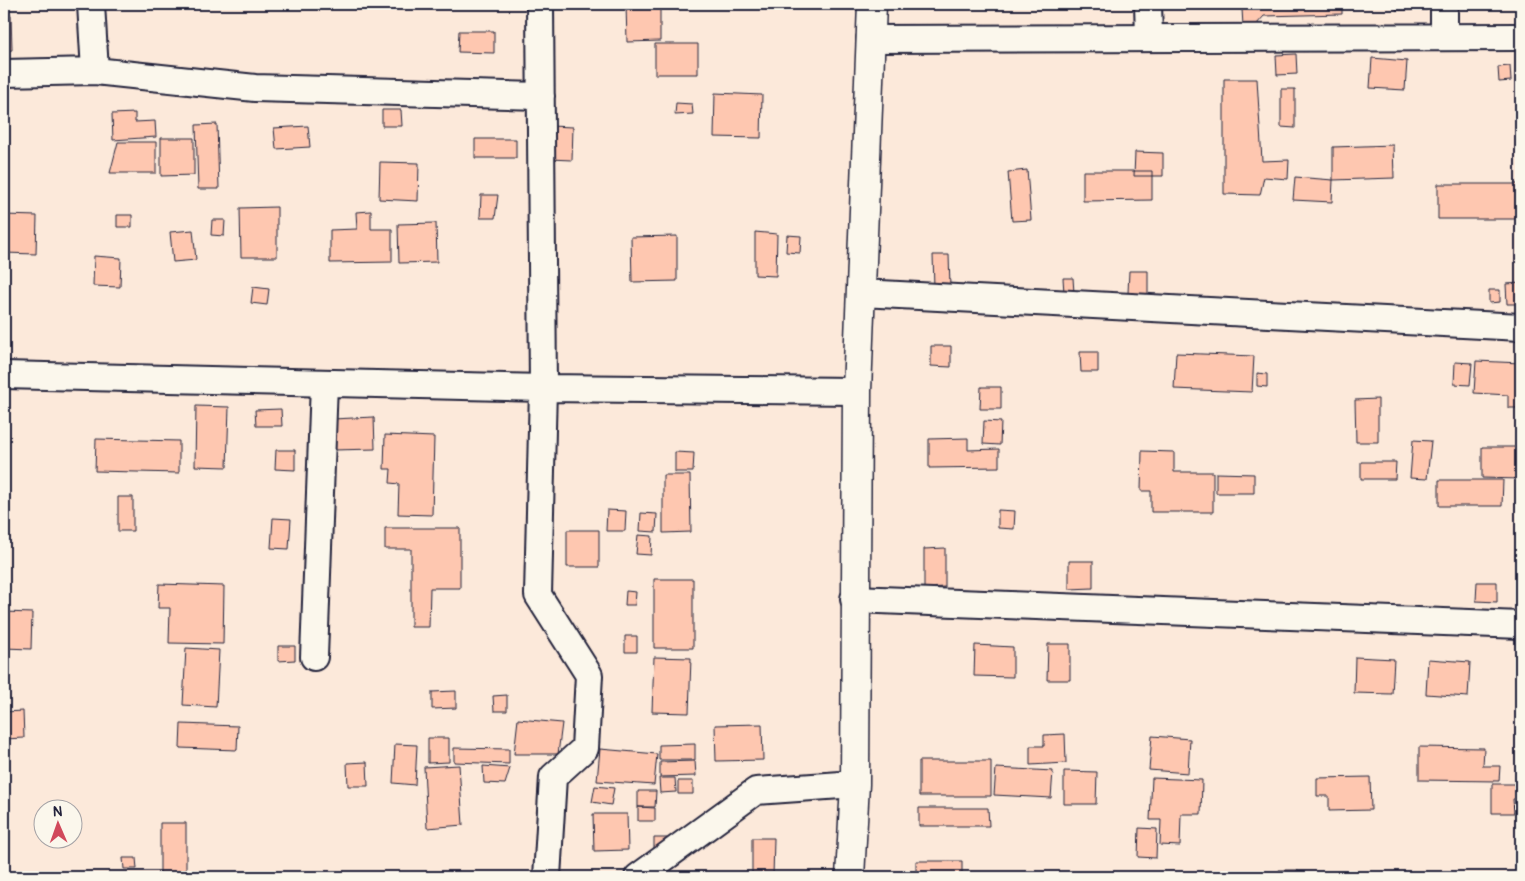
<svg xmlns="http://www.w3.org/2000/svg" width="1525" height="881" viewBox="0 0 1525 881" font-family="Pangolin,sans-serif">
  <style>
    .building { fill: #fec7b0; stroke: #22223b }
    .lines { fill: none; stroke-linecap: round; stroke-linejoin: round }
    .minor-casing { stroke: #22223b; stroke-width: 30 }
    .tertiary-casing { stroke: #22223b; stroke-width: 31 }
    .minor { stroke: #fbf7ec; stroke-width: 26 }
    .tertiary { stroke: #fbf7ec; stroke-width: 28 }
  </style>
  <rect width="100%" height="100%" fill="#fce9da"/>
  <filter id="ink" filterUnits="userSpaceOnUse"><feTurbulence type="fractalNoise" baseFrequency=".02" numOctaves="2"/><feDisplacementMap in="SourceGraphic" scale="10" xChannelSelector="R" yChannelSelector="G"/><feConvolveMatrix kernelMatrix="1 2 1 2 8 2 1 2 1" color-interpolation-filters="sRGB"/></filter>
  <g filter="url(#ink)">
    <path class="building" d="M 626,4 L 660,4 L 660,41 L 627,42 Z
      M 1268,4 L 1342,4 L 1342,14 L 1264,16 L 1256,25 L 1243,26 L 1242,9 L 1268,8 Z
      M 1398,4 L 1427,4 L 1427,10 L 1396,10 Z
      M 4,15 L 11,15 L 12,50 L 4,51 Z
      M 459,31 L 494,31 L 494,53 L 458,52 Z
      M 655,44 L 698,44 L 698,74 L 655,74 Z
      M 1296,54 L 1297,74 L 1277,75 L 1276,55 Z
      M 1372,58 L 1407,61 L 1405,90 L 1370,88 Z
      M 1510,66 L 1511,81 L 1499,82 L 1498,67 Z
      M 1224,79 L 1257,79 L 1262,161 L 1289,160 L 1288,179 L 1264,177 L 1260,195 L 1224,194 Z
      M 1281,89 L 1295,89 L 1295,128 L 1281,127 Z
      M 715,93 L 762,95 L 761,138 L 714,137 Z
      M 676,103 L 692,104 L 693,114 L 675,115 Z
      M 382,110 L 401,110 L 402,126 L 382,126 Z
      M 135,113 L 135,122 L 155,121 L 156,137 L 113,140 L 112,114 Z
      M 217,124 L 219,189 L 198,189 L 196,125 Z
      M 308,126 L 310,147 L 276,149 L 274,128 Z
      M 550,126 L 573,127 L 572,160 L 549,159 Z
      M 161,138 L 194,138 L 194,175 L 161,176 Z
      M 475,139 L 516,139 L 516,158 L 475,158 Z
      M 118,142 L 156,142 L 156,173 L 110,173 Z
      M 1393,145 L 1394,178 L 1333,180 L 1333,147 Z
      M 1135,152 L 1163,153 L 1163,176 L 1134,176 Z
      M 380,162 L 419,163 L 418,201 L 379,199 Z
      M 1027,170 L 1031,220 L 1012,221 L 1008,172 Z
      M 1083,171 L 1152,171 L 1152,200 L 1083,201 Z
      M 1295,177 L 1333,180 L 1332,202 L 1293,200 Z
      M 1438,184 L 1521,184 L 1521,219 L 1438,219 Z
      M 481,195 L 498,195 L 495,218 L 480,218 Z
      M 277,207 L 277,257 L 241,257 L 240,208 Z
      M 371,211 L 371,229 L 392,229 L 392,262 L 330,263 L 330,230 L 357,229 L 356,212 Z
      M 4,215 L 37,216 L 36,254 L 4,253 Z
      M 117,215 L 132,215 L 132,227 L 117,227 Z
      M 212,220 L 225,220 L 224,236 L 211,235 Z
      M 436,223 L 437,262 L 399,263 L 398,224 Z
      M 193,230 L 196,260 L 173,262 L 170,232 Z
      M 755,232 L 777,234 L 776,276 L 755,275 Z
      M 787,235 L 801,236 L 800,253 L 786,252 Z
      M 677,236 L 677,281 L 632,282 L 631,237 Z
      M 933,255 L 949,255 L 950,287 L 934,287 Z
      M 94,256 L 121,258 L 120,287 L 93,286 Z
      M 1129,271 L 1148,271 L 1148,294 L 1128,293 Z
      M 1063,278 L 1073,278 L 1074,293 L 1064,293 Z
      M 1521,283 L 1521,304 L 1507,304 L 1506,284 Z
      M 253,287 L 269,289 L 267,305 L 251,303 Z
      M 1489,290 L 1500,290 L 1500,302 L 1489,303 Z
      M 931,346 L 951,346 L 951,367 L 931,366 Z
      M 1080,352 L 1098,352 L 1098,372 L 1081,372 Z
      M 1176,353 L 1254,356 L 1252,392 L 1174,389 Z
      M 1476,361 L 1521,363 L 1521,408 L 1508,408 L 1508,395 L 1474,393 Z
      M 1455,362 L 1472,363 L 1470,385 L 1454,384 Z
      M 1257,373 L 1267,374 L 1267,387 L 1257,386 Z
      M 981,387 L 1001,387 L 1001,409 L 980,409 Z
      M 1378,399 L 1378,442 L 1356,442 L 1355,400 Z
      M 196,406 L 229,407 L 227,467 L 195,466 Z
      M 281,409 L 282,426 L 256,426 L 255,410 Z
      M 374,417 L 375,449 L 334,450 L 333,419 Z
      M 984,421 L 1001,422 L 1000,445 L 983,444 Z
      M 385,435 L 434,437 L 432,515 L 398,514 L 399,484 L 390,483 L 391,469 L 384,469 Z
      M 968,438 L 968,450 L 999,449 L 999,467 L 929,468 L 929,439 Z
      M 96,439 L 179,441 L 179,473 L 95,471 Z
      M 1413,440 L 1431,441 L 1427,479 L 1410,478 Z
      M 1482,447 L 1521,447 L 1521,479 L 1482,478 Z
      M 276,450 L 295,450 L 295,470 L 275,469 Z
      M 1142,451 L 1174,452 L 1174,472 L 1213,472 L 1213,512 L 1151,512 L 1151,491 L 1141,491 Z
      M 675,452 L 694,453 L 693,472 L 675,472 Z
      M 1361,462 L 1396,462 L 1395,479 L 1361,479 Z
      M 1216,473 L 1254,474 L 1254,493 L 1216,493 Z
      M 663,475 L 690,475 L 691,532 L 663,533 Z
      M 1439,480 L 1503,480 L 1502,506 L 1439,506 Z
      M 118,497 L 133,497 L 133,531 L 118,531 Z
      M 607,510 L 626,511 L 625,531 L 606,531 Z
      M 998,510 L 1015,511 L 1014,529 L 998,528 Z
      M 641,513 L 657,514 L 656,532 L 640,531 Z
      M 273,518 L 291,519 L 289,549 L 271,548 Z
      M 385,528 L 460,528 L 460,588 L 430,588 L 429,627 L 411,627 L 411,549 L 385,549 Z
      M 567,530 L 599,530 L 599,567 L 567,567 Z
      M 638,535 L 652,536 L 651,555 L 636,554 Z
      M 945,548 L 945,587 L 924,588 L 924,549 Z
      M 1069,561 L 1093,561 L 1093,588 L 1069,589 Z
      M 654,579 L 693,579 L 693,648 L 654,648 Z
      M 1477,582 L 1497,582 L 1497,602 L 1476,601 Z
      M 159,584 L 224,586 L 223,644 L 169,643 L 170,608 L 158,608 Z
      M 626,591 L 636,592 L 635,605 L 625,605 Z
      M 4,612 L 32,613 L 31,649 L 4,648 Z
      M 625,636 L 637,636 L 637,652 L 625,652 Z
      M 1048,644 L 1070,644 L 1070,680 L 1047,680 Z
      M 975,645 L 1013,647 L 1013,677 L 974,676 Z
      M 278,646 L 295,646 L 295,660 L 278,661 Z
      M 186,648 L 219,650 L 216,707 L 183,705 Z
      M 654,657 L 691,658 L 689,713 L 652,712 Z
      M 1355,657 L 1394,659 L 1392,694 L 1354,693 Z
      M 1428,659 L 1470,662 L 1468,697 L 1426,694 Z
      M 456,691 L 456,708 L 432,709 L 432,692 Z
      M 507,695 L 507,711 L 494,711 L 493,696 Z
      M 23,711 L 24,738 L 4,739 L 4,712 Z
      M 518,719 L 562,723 L 558,754 L 514,754 Z
      M 181,724 L 238,726 L 237,750 L 180,748 Z
      M 762,724 L 763,760 L 716,761 L 715,725 Z
      M 1065,734 L 1066,763 L 1030,765 L 1030,746 L 1044,746 L 1044,735 Z
      M 1152,736 L 1190,739 L 1188,773 L 1149,770 Z
      M 428,738 L 449,738 L 449,762 L 428,763 Z
      M 395,744 L 417,745 L 415,785 L 393,783 Z
      M 695,744 L 695,760 L 659,760 L 659,745 Z
      M 1419,747 L 1484,748 L 1483,766 L 1500,766 L 1499,781 L 1419,780 Z
      M 454,748 L 509,749 L 509,764 L 454,762 Z
      M 600,749 L 657,754 L 654,785 L 597,781 Z
      M 695,761 L 696,776 L 660,777 L 660,762 Z
      M 919,761 L 991,761 L 991,796 L 919,796 Z
      M 367,762 L 368,786 L 348,786 L 347,763 Z
      M 459,765 L 463,825 L 427,828 L 424,767 Z
      M 483,766 L 510,768 L 505,784 L 484,783 Z
      M 996,768 L 1053,771 L 1051,798 L 994,795 Z
      M 1064,771 L 1097,772 L 1096,804 L 1064,804 Z
      M 1370,777 L 1371,810 L 1329,811 L 1329,796 L 1317,796 L 1317,778 Z
      M 659,778 L 675,778 L 676,792 L 660,793 Z
      M 1152,778 L 1202,780 L 1201,814 L 1181,814 L 1180,846 L 1160,845 L 1161,820 L 1150,820 Z
      M 678,781 L 693,781 L 693,794 L 678,794 Z
      M 1492,784 L 1521,784 L 1521,799 L 1513,799 L 1514,813 L 1492,813 Z
      M 595,786 L 614,788 L 611,805 L 592,802 Z
      M 638,791 L 656,791 L 655,807 L 638,807 Z
      M 638,807 L 655,808 L 655,821 L 638,821 Z
      M 919,808 L 988,808 L 989,826 L 919,826 Z
      M 593,814 L 627,814 L 628,850 L 594,851 Z
      M 160,823 L 186,823 L 186,876 L 160,876 Z
      M 1139,828 L 1157,829 L 1156,858 L 1138,857 Z
      M 654,838 L 667,838 L 667,850 L 654,850 Z
      M 752,838 L 774,838 L 773,877 L 752,877 Z
      M 123,858 L 136,858 L 137,869 L 124,869 Z
      M 916,861 L 962,861 L 962,877 L 916,877 Z
      M 1279,870 L 1297,870 L 1297,877 L 1279,877 Z"/>
    <g class="lines">
      <defs>
        <path id="minor" d="M 91,4 L 95,71
          M 540,4 L 543,388 L 538,595 L 589,675 L 585,748 L 553,777 L 547,877
          M 1148,4 L 1149,36
          M 1444,37 L 1444,4
          M 870,39 L 1521,37
          M 4,73 L 95,71 L 255,88 L 541,96
          M 861,293 L 1521,327
          M 4,375 L 543,388 L 857,391
          M 854,599 L 1521,625
          M 314,657 L 324,383
          M 638,877 L 756,791 L 855,784"/>
        <path id="tertiary" d="M 850,877 L 855,784 L 857,391 L 872,4"/>
      </defs>
      <use href="#minor" class="minor-casing"/>
      <use href="#tertiary" class="tertiary-casing"/>
      <use href="#minor" class="minor"/>
      <use href="#tertiary" class="tertiary"/>
    </g>
  </g>
  <rect width="1525" height="881" fill="none" stroke="#fbf7ec" stroke-width="20"/>
  <rect x="10" y="10" width="1505" height="861" fill="none" stroke="#22223b" stroke-width="2" filter="url(#ink)"/>
  <g transform="translate(58 824) rotate(358)"><circle r="24" fill="#fbf7ec" stroke="#a4a2a5"/>
  <path d="M0-4L9 19L0 12L-9 19Z" fill="#d1495b"/>
  <text y="-8" font-size="14" font-weight="bold" text-anchor="middle" fill="#22223b">N</text>
  </g>
</svg>
